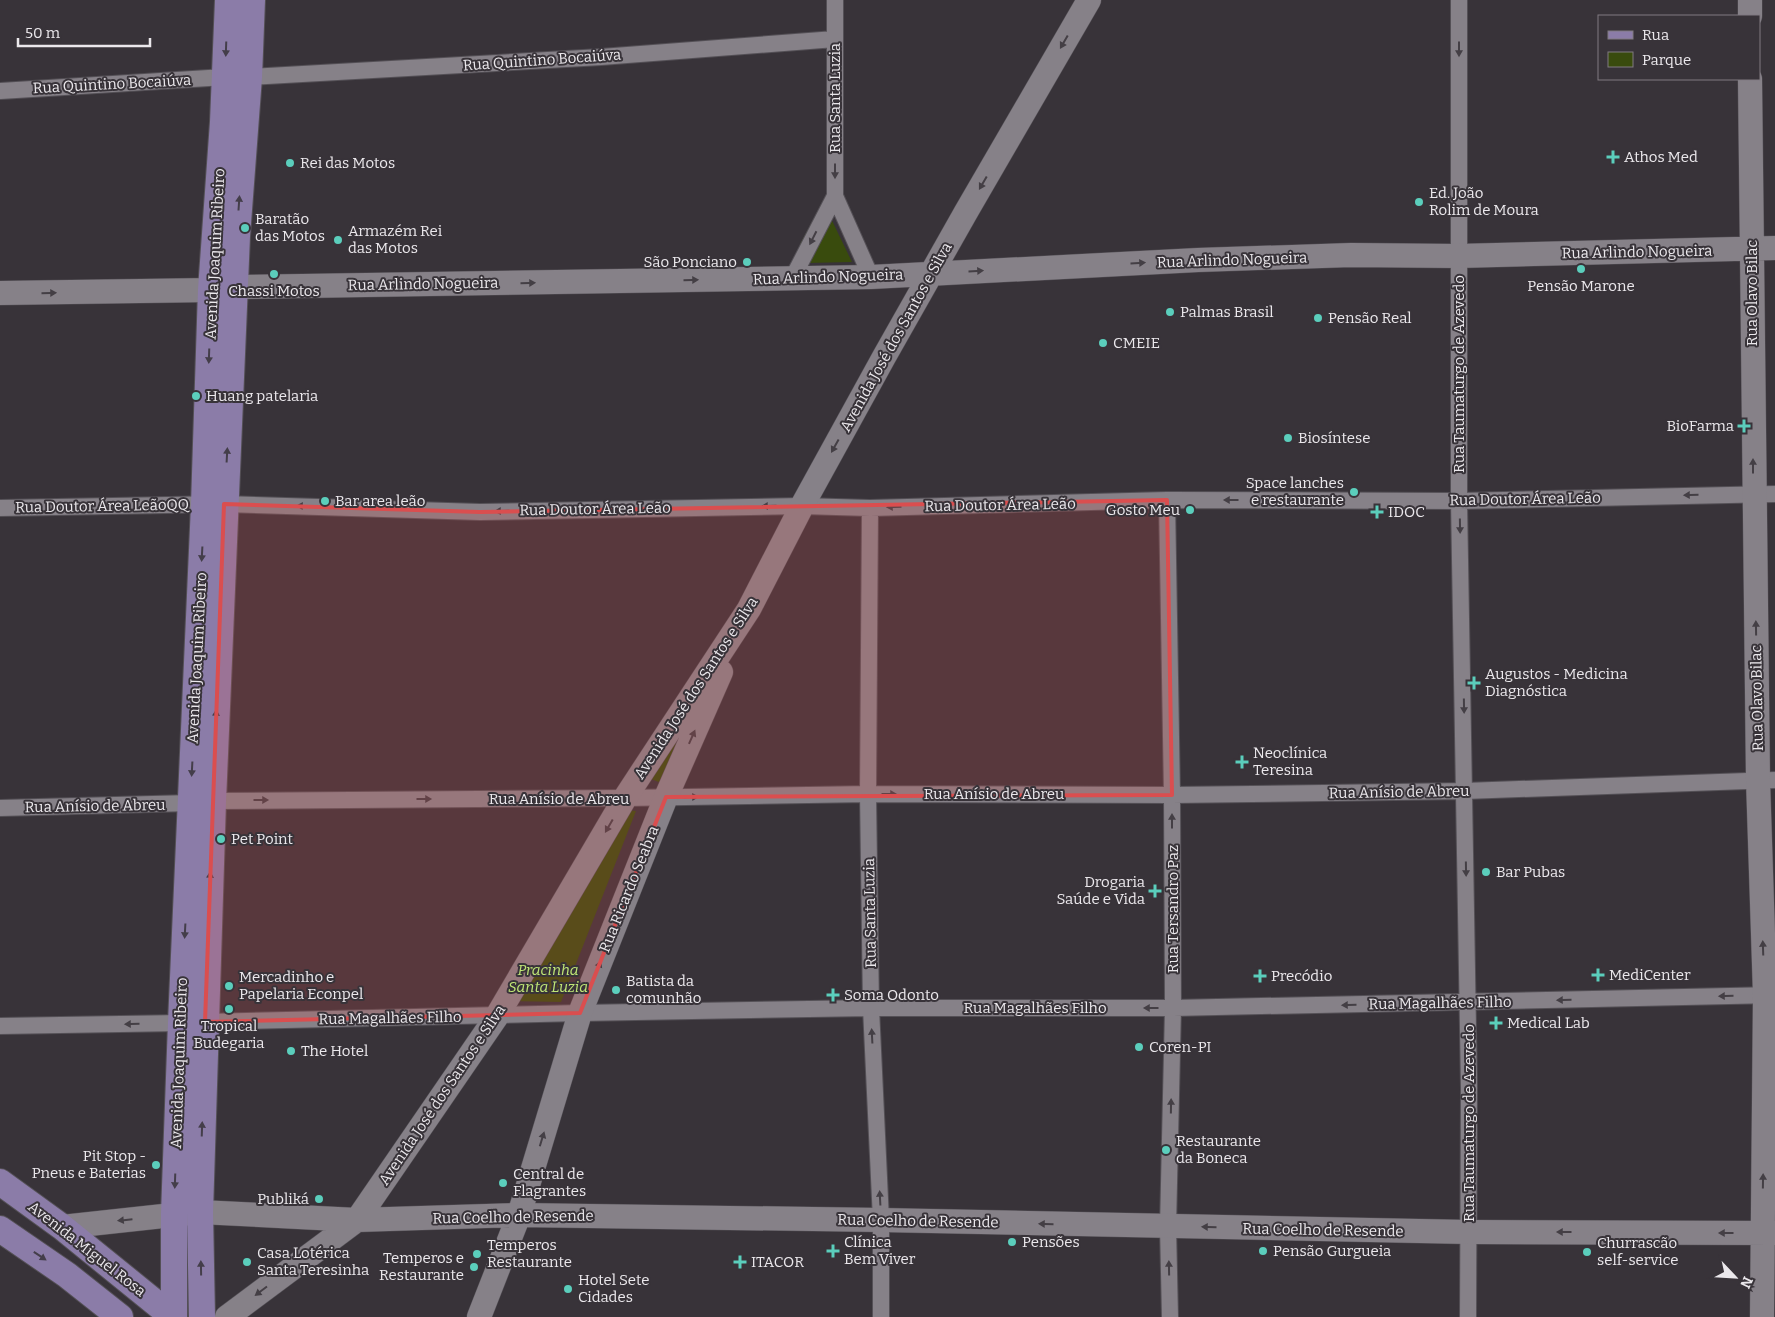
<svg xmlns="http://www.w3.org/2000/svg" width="1775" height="1317" viewBox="0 0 1775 1317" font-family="Bitter,serif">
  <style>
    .green { fill: #394b0d }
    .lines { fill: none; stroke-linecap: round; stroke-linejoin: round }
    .street-casing { stroke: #545056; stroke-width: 18 }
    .secondary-casing { stroke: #545056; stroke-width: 25 }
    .primary-casing { stroke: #545056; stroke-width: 28 }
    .street { stroke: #868188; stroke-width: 16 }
    .secondary { stroke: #868188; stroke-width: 24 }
    .primary { stroke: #8b7ca8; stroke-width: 26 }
    .oneway { fill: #443f45 }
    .oneway2 { fill: #443e4a }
    .marked { fill: #da4e4f; fill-opacity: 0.2; stroke: #da4e4f; stroke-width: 4; stroke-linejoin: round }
    .poi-dot { fill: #5bcebc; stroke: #383339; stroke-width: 2 }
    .labels { text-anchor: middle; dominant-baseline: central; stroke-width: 4; stroke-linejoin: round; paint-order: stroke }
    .street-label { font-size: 15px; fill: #ebe8ec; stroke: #383339 }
    .poi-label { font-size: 15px; fill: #ebe8ec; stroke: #383339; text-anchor: start }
    .park-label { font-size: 15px; font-style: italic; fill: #c0e776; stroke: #383339 }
  </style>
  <rect width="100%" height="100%" fill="#383339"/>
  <path class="green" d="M 823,202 L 852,262 L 806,263 L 800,244 Z
    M 731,640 L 664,784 L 651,779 Z
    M 627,810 L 636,811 L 561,1002 L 508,1001 Z"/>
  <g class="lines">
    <defs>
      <path id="street" d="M 835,0 L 835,196 L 871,277
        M 1459,0 L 1459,501 L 1469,1088 L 1468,1317
        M 249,77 L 601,57 L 835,39
        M 0,91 L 225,77
        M 792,279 L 835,196
        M 1167,500 L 1172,795 L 1173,1008 L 1168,1227 L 1170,1317
        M 0,508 L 224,504 L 480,512 L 802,506 L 870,508 L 1167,500 L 1459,501 L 1775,494
        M 870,508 L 868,794 L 871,1008 L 881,1220 L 881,1317
        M 213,801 L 625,798 L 868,794 L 1172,795 L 1465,791 L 1775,780
        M 0,808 L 191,803
        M 205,1022 L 580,1013 L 871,1008 L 1173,1008 L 1775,995
        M 0,1026 L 181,1023"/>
      <path id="secondary" d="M 1750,0 L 1750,16
        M 1750,79 L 1758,780 L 1765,995 L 1762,1317
        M 0,293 L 211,290 L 235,287 L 871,277 L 1198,260 L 1351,255 L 1458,256 L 1775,248
        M 62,1227 L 200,1212 L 357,1220 L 519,1215 L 881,1220 L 1469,1232 L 1775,1233
        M 227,1317 L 357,1220 L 497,1016 L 625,798 L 749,609 L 802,506 L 884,357 L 966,212 L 1089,0
        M 479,1317 L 519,1215 L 580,1013 L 666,797 L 721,672"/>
      <path id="primary" d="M 0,1182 L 62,1227 L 173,1317
        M 0,1229 L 67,1275 L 120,1317
        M 174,1317 L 174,1214 L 181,1023 L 204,505 L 211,290 L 223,122 L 228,0
        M 202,1317 L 200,1212 L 213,801 L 237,236 L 249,77 L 252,0"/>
    </defs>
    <use href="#street" class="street-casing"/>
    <use href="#secondary" class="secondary-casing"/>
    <use href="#primary" class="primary-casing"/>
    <use href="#street" class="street"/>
    <use href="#secondary" class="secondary"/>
    <use href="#primary" class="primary"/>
  </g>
  <defs><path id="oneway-solid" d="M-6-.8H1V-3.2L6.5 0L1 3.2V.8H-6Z" transform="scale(1.25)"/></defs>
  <g class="oneway">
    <use href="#oneway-solid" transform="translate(1064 42) rotate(120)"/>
    <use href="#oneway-solid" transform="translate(1459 49) rotate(90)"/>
    <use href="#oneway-solid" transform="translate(835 171) rotate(90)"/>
    <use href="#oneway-solid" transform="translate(983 183) rotate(120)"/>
    <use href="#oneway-solid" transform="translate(813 238) rotate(117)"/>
    <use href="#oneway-solid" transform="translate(1138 263) rotate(-3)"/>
    <use href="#oneway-solid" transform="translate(976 271) rotate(-3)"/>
    <use href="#oneway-solid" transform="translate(691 280) rotate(-1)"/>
    <use href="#oneway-solid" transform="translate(528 283) rotate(-1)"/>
    <use href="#oneway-solid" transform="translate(49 293) rotate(-1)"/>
    <use href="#oneway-solid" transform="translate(835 446) rotate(119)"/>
    <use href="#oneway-solid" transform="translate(1753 466) rotate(-90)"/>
    <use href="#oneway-solid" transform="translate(1691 495) rotate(179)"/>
    <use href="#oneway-solid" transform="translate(1231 500) rotate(-180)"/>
    <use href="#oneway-solid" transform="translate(304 506) rotate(-178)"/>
    <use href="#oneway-solid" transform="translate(769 506) rotate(179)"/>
    <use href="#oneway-solid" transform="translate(894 507) rotate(179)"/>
    <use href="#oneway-solid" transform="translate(502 511) rotate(179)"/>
    <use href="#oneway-solid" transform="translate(1460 526) rotate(89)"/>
    <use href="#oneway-solid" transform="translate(1756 628) rotate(-91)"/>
    <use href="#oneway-solid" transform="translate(1464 706) rotate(89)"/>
    <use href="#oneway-solid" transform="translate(692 737) rotate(-66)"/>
    <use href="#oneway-solid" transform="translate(889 794)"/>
    <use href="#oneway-solid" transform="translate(691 797) rotate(-1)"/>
    <use href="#oneway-solid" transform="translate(424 799)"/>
    <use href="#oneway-solid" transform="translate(261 800)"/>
    <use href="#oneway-solid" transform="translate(1172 821) rotate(-90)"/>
    <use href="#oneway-solid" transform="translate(609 826) rotate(120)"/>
    <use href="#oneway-solid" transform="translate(1466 869) rotate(89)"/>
    <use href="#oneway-solid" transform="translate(1763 948) rotate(-92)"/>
    <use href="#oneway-solid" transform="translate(598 968) rotate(-68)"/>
    <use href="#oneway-solid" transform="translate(1726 996) rotate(179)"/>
    <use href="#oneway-solid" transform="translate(1564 1000) rotate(179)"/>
    <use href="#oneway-solid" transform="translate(1349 1005) rotate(179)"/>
    <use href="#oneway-solid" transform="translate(1151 1008) rotate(-180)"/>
    <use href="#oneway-solid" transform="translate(132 1024) rotate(179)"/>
    <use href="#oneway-solid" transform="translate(872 1036) rotate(-93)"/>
    <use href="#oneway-solid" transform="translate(1171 1106) rotate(-89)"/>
    <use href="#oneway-solid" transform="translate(542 1139) rotate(-73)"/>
    <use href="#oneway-solid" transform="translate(1763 1181) rotate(-89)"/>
    <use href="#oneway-solid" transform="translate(880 1198) rotate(-93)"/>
    <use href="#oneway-solid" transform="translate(125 1220) rotate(174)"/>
    <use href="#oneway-solid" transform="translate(1046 1224) rotate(-179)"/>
    <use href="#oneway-solid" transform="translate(1209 1227) rotate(-179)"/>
    <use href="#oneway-solid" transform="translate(1564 1232) rotate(-180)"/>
    <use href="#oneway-solid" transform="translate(1726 1233) rotate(-180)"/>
    <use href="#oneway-solid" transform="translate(1169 1268) rotate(-91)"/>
    <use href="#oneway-solid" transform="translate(261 1291) rotate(143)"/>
  </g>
  <g class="oneway2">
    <use href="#oneway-solid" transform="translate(226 49) rotate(92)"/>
    <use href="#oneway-solid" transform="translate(239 203) rotate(-86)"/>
    <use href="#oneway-solid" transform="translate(209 356) rotate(92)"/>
    <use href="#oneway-solid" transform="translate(227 455) rotate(-87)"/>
    <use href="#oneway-solid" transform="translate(202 554) rotate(93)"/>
    <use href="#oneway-solid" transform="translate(216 717) rotate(-88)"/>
    <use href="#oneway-solid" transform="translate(192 769) rotate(93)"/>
    <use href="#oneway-solid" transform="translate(210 879) rotate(-88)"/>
    <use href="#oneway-solid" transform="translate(185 931) rotate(93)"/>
    <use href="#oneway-solid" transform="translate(202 1129) rotate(-88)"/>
    <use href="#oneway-solid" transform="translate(175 1181) rotate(92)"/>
    <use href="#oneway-solid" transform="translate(40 1256) rotate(34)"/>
    <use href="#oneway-solid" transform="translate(201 1268) rotate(-91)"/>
  </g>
  <path class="marked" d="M 1167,500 L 1172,795 L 666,797 L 580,1013 L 205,1022 L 224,504 L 480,512 Z"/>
  <g class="poi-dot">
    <path d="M1610.5 149.5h5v5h5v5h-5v5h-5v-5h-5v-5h5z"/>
    <circle cx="290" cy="163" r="5"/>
    <circle cx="1419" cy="202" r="5"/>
    <circle cx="245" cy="228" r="5"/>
    <circle cx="338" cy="240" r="5"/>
    <circle cx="747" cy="262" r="5"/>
    <circle cx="1581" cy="269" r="5"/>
    <circle cx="274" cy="274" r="5"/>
    <circle cx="1170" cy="312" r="5"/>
    <circle cx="1318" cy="318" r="5"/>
    <circle cx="1103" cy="343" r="5"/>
    <circle cx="196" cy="396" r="5"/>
    <path d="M1741.5 418.5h5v5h5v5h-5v5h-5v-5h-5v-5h5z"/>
    <circle cx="1288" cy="438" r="5"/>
    <circle cx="1354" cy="492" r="5"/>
    <circle cx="325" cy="501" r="5"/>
    <circle cx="1190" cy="510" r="5"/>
    <path d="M1374.5 504.5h5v5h5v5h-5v5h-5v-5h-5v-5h5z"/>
    <path d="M1471.5 675.5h5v5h5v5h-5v5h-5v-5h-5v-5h5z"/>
    <path d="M1239.5 754.5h5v5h5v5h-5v5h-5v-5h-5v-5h5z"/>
    <circle cx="221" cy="839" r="5"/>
    <circle cx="1486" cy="872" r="5"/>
    <path d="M1152.5 883.5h5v5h5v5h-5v5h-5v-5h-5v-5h5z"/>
    <path d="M1595.5 967.5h5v5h5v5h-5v5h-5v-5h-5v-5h5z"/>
    <path d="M1257.5 968.5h5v5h5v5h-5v5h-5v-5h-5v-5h5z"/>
    <circle cx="229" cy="986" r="5"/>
    <circle cx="616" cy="990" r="5"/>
    <path d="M830.5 987.5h5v5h5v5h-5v5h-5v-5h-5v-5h5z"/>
    <circle cx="229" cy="1009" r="5"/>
    <path d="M1493.5 1015.5h5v5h5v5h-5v5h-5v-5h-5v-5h5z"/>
    <circle cx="1139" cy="1047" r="5"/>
    <circle cx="291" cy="1051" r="5"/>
    <circle cx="1166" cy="1150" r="5"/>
    <circle cx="156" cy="1165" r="5"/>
    <circle cx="503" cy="1183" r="5"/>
    <circle cx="319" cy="1199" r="5"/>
    <circle cx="1012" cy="1242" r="5"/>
    <path d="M830.5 1243.5h5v5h5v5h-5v5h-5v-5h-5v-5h5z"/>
    <circle cx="1263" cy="1251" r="5"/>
    <circle cx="1587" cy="1252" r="5"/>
    <circle cx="477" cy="1254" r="5"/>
    <circle cx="247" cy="1262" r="5"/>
    <path d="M737.5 1254.5h5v5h5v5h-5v5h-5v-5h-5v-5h5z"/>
    <circle cx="474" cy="1267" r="5"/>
    <circle cx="568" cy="1289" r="5"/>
  </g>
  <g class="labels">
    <g class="street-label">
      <text transform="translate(542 60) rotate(-4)">Rua Quintino Bocaiúva</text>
      <text transform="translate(112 84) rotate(-3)">Rua Quintino Bocaiúva</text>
      <text transform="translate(835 98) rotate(-90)">Rua Santa Luzia</text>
      <text transform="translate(1637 252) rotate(-1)">Rua Arlindo Nogueira</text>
      <text transform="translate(215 254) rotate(-87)">Avenida Joaquim Ribeiro</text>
      <text transform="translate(1232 260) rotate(-2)">Rua Arlindo Nogueira</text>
      <text transform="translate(828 277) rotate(-2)">Rua Arlindo Nogueira</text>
      <text transform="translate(423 284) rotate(-1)">Rua Arlindo Nogueira</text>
      <text transform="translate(1752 293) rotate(-90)">Rua Olavo Bilac</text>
      <text transform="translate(896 337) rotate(-61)">Avenida José dos Santos e Silva</text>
      <text transform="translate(1459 374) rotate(-90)">Rua Taumaturgo de Azevedo</text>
      <text transform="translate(1525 499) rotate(-1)">Rua Doutor Área Leão</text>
      <text transform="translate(1000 505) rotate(-1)">Rua Doutor Área Leão</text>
      <text transform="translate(102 506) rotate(-1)">Rua Doutor Área LeãoQQ</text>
      <text transform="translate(595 509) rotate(-1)">Rua Doutor Área Leão</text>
      <text transform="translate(197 658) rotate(-87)">Avenida Joaquim Ribeiro</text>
      <text transform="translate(696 688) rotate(-57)">Avenida José dos Santos e Silva</text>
      <text transform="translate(1757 698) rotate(-91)">Rua Olavo Bilac</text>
      <text transform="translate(1399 792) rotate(-1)">Rua Anísio de Abreu</text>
      <text x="994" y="794">Rua Anísio de Abreu</text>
      <text x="559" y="799">Rua Anísio de Abreu</text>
      <text transform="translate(95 806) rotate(-1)">Rua Anísio de Abreu</text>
      <text transform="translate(629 889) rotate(-68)">Rua Ricardo Seabra</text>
      <text transform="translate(1173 909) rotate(-90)">Rua Tersandro Paz</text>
      <text transform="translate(870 913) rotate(-91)">Rua Santa Luzia</text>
      <text transform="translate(1440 1003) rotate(-1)">Rua Magalhães Filho</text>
      <text x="1035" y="1008">Rua Magalhães Filho</text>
      <text transform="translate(390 1018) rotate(-1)">Rua Magalhães Filho</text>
      <text transform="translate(179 1063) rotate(-88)">Avenida Joaquim Ribeiro</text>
      <text transform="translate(442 1095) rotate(-56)">Avenida José dos Santos e Silva</text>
      <text transform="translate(1469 1123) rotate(-90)">Rua Taumaturgo de Azevedo</text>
      <text transform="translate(513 1217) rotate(-1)">Rua Coelho de Resende</text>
      <text transform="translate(918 1221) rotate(1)">Rua Coelho de Resende</text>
      <text transform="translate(1323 1230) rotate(1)">Rua Coelho de Resende</text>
      <text transform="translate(87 1249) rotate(38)">Avenida Miguel Rosa</text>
    </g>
    <g class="poi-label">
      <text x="1624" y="157">Athos Med</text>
      <text x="300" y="163">Rei das Motos</text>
      <text x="1429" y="193">Ed. João<tspan x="1429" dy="17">Rolim de Moura</tspan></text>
      <text x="255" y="219">Baratão<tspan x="255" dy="17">das Motos</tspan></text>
      <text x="348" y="231">Armazém Rei<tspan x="348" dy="17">das Motos</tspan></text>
      <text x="737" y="262" text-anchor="end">São Ponciano</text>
      <text x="1581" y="286" text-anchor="middle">Pensão Marone</text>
      <text x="274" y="291" text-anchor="middle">Chassi Motos</text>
      <text x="1180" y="312">Palmas Brasil</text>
      <text x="1328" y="318">Pensão Real</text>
      <text x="1113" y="343">CMEIE</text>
      <text x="206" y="396">Huang patelaria</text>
      <text x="1734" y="426" text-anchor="end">BioFarma</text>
      <text x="1298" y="438">Biosíntese</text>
      <text x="1344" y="483" text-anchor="end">Space lanches<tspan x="1344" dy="17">e restaurante</tspan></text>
      <text x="335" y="501">Bar area leão</text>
      <text x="1180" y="510" text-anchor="end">Gosto Meu</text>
      <text x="1388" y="512">IDOC</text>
      <text x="1485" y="674">Augustos - Medicina<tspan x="1485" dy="17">Diagnóstica</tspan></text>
      <text x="1253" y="753">Neoclínica<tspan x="1253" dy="17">Teresina</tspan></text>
      <text x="231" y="839">Pet Point</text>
      <text x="1496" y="872">Bar Pubas</text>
      <text x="1145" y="882" text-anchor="end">Drogaria<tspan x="1145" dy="17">Saúde e Vida</tspan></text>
      <text x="1609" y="975">MediCenter</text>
      <text x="1271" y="976">Precódio</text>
      <text x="239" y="977">Mercadinho e<tspan x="239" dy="17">Papelaria Econpel</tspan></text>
      <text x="626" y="981">Batista da<tspan x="626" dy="17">comunhão</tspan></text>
      <text x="844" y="995">Soma Odonto</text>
      <text x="1507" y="1023">Medical Lab</text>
      <text x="229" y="1026" text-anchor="middle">Tropical<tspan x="229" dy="17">Budegaria</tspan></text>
      <text x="1149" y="1047">Coren-PI</text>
      <text x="301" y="1051">The Hotel</text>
      <text x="1176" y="1141">Restaurante<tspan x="1176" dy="17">da Boneca</tspan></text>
      <text x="146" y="1156" text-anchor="end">Pit Stop -<tspan x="146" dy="17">Pneus e Baterias</tspan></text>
      <text x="513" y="1174">Central de<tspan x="513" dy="17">Flagrantes</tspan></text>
      <text x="309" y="1199" text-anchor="end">Publiká</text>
      <text x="844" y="1242">Clínica<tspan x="844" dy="17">Bem Viver</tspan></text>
      <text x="1022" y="1242">Pensões</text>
      <text x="1597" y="1243">Churrascão<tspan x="1597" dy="17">self-service</tspan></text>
      <text x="487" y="1245">Temperos<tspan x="487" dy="17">Restaurante</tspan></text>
      <text x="1273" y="1251">Pensão Gurgueia</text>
      <text x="257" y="1253">Casa Lotérica<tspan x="257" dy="17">Santa Teresinha</tspan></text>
      <text x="464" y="1258" text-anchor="end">Temperos e<tspan x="464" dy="17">Restaurante</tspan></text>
      <text x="751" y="1262">ITACOR</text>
      <text x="578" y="1280">Hotel Sete<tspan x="578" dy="17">Cidades</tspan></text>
    </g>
    <g class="park-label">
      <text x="548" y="970">Pracinha<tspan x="548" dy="17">Santa Luzia</tspan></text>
    </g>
  </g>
  <rect x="1598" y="15" width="162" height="65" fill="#383339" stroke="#807b81"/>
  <rect x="1608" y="31" width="25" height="8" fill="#8b7ca8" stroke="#807b81"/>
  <text x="1642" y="40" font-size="15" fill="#ebe8ec">Rua</text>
  <rect x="1608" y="52" width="25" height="15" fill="#394b0d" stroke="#807b81"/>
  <text x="1642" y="65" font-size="15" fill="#ebe8ec">Parque</text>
  <g transform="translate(1735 1277) rotate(115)" stroke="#383339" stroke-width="4" paint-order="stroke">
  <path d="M0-4L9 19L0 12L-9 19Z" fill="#ebe8ec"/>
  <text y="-8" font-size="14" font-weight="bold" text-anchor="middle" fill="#ebe8ec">N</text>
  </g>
  <path d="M18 38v8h132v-8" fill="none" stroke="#ebe8ec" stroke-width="2.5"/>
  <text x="25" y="38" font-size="15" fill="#ebe8ec" stroke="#383339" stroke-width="4" paint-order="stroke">50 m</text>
</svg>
